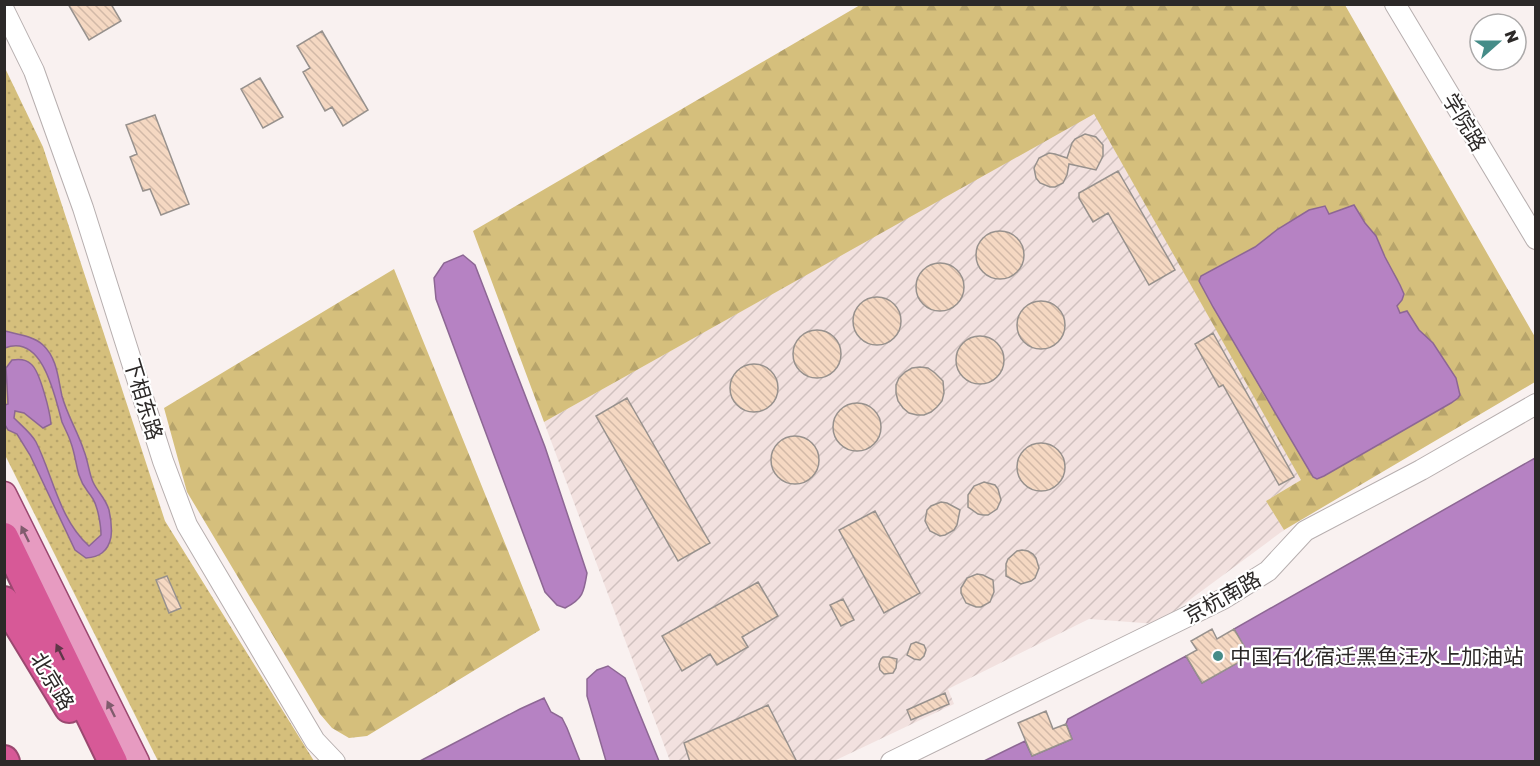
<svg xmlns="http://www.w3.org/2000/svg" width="1540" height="766" viewBox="0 0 1540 766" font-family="'Golos Text','Noto Sans SC',sans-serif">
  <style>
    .industrial { fill: url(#industrial-furrows) }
    .forest { fill: url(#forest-firs) }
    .park { fill: url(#park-dots) }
    .water { fill: #b682c3; stroke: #8d6794; stroke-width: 1.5 }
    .building { fill: url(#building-back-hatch); stroke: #97918d; stroke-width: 1.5 }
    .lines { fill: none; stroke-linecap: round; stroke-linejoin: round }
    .minor-casing { stroke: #b7afaf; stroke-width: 22 }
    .major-casing { stroke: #9b4870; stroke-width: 27 }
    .highway-casing { stroke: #9b4870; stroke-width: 32 }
    .minor { stroke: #fff; stroke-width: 20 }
    .major { stroke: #e79bc1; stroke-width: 24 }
    .highway { stroke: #d75997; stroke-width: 28 }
    .oneway { fill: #805c6d }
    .oneway2 { fill: #5f3749 }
    .poi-dot { fill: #458c88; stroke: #fff; stroke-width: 2 }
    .labels { text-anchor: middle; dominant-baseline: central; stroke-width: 4.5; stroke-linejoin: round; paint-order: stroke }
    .street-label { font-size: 21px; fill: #2c2928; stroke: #fff }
    .poi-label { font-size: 21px; fill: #2c2928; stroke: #fff; text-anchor: start }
  </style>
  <defs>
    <pattern id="industrial-furrows" width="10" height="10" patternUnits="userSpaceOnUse" patternTransform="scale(1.5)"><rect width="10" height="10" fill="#f2e1df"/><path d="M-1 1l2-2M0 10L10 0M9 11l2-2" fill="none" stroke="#d0c1bf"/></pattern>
    <pattern id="forest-firs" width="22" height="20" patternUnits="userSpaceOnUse" patternTransform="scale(1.5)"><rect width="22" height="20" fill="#d5bf7c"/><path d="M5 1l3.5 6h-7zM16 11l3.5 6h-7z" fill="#b7a46b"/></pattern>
    <pattern id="park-dots" width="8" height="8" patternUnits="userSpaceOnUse" patternTransform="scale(1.5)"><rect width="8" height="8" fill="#d5bf7c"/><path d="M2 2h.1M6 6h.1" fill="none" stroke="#b7a46b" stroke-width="1.8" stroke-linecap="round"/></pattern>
    <pattern id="building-back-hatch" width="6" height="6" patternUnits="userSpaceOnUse" patternTransform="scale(1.5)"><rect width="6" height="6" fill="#f5d8c2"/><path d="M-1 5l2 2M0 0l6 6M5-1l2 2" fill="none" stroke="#d2b9a7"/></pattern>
  </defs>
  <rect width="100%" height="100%" fill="#f9f1f0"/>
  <path class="industrial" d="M 1094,113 L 1301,480 L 1266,501 L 1284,530 L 1157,624 L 1089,619 L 948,689 L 954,704 L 834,761 L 670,761 L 544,422 Z"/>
  <path class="forest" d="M 860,5 L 1345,5 L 1535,337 L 1535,382 L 1284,530 L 1266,501 L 1301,480 L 1094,114 L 544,422 L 473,231 Z
    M 394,269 L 540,630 L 367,736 L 349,738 L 332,728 L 320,714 L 187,492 L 164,408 Z"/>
  <path class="park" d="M 4,66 L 43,147 L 165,521 L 314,761 L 158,761 L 5,455 Z"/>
  <path class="water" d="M 1354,205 L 1365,223 L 1376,236 L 1385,257 L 1400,285 L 1404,294 L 1402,300 L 1397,306 L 1400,313 L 1407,311 L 1419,330 L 1433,343 L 1456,378 L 1460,395 L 1458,398 L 1451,403 L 1324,476 L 1317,479 L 1313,477 L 1213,307 L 1199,281 L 1201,276 L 1255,247 L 1278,229 L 1309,210 L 1325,206 L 1329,214 Z
    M 463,255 L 475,265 L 545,447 L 587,573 C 584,592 583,599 565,608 L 557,605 L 545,592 L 436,299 L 434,278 L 444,263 Z
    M 5,331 C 16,334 34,336 43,345 C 57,358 58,378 62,396 C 67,415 78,432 84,451 C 88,461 89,473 93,482 C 98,493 105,497 109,510 C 111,519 112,529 111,537 C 108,552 99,557 86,558 L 75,550 L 30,455 L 17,434 L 8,430 L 5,425 L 5,405 L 8,404 L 6,368 L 12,360 C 18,359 26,359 31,364 C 40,371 50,412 51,424 L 43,428 L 24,413 L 15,411 L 14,418 C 21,425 32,434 36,442 C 53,476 59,519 89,546 L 101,535 C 101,526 98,507 93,499 C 87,489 83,488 79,475 C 76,465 75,454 71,443 C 69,436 65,429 62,422 C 55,397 43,333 5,348 Z
    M 1535,458 L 1535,761 L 982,762 L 1025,741 L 1032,756 L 1072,739 L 1066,724 L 1068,719 L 1186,656 L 1202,683 L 1249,656 L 1234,629 Z
    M 608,666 L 625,678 L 659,761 L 606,761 L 587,696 L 587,679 L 597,670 Z
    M 544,698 L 551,712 L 562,718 L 567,728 L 580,761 L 420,761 L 520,709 Z"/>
  <path class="building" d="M 68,4 L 111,4 L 121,21 L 89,40 Z
    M 322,31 L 368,110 L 343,126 L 332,107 L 325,111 L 303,72 L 310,68 L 297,46 Z
    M 260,78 L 283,117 L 263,128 L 241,89 Z
    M 155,115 L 189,204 L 161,215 L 150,189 L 143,191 L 130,157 L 137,154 L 126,125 Z
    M 1085,134 L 1096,137 L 1103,145 L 1103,156 L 1096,170 L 1069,164 L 1067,175 L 1063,183 L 1055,187 L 1050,187 L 1040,183 L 1036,178 L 1034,168 L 1039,158 L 1049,153 L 1055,154 L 1067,158 L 1072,143 L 1075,139 Z
    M 1118,171 L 1175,270 L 1149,285 L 1108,213 L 1093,222 L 1079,198 L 1079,193 Z
    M976 255a24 24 0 1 1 48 0a24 24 0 1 1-48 0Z
    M916 287a24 24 0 1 1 48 0a24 24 0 1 1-48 0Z
    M853 321a24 24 0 1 1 48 0a24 24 0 1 1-48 0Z
    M1017 325a24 24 0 1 1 48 0a24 24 0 1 1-48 0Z
    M793 354a24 24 0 1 1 48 0a24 24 0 1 1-48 0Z
    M 1213,333 L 1294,477 L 1279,485 L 1223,385 L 1219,387 L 1195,344 Z
    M956 360a24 24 0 1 1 48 0a24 24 0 1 1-48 0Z
    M730 388a24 24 0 1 1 48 0a24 24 0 1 1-48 0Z
    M 920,367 L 928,368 L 935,373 L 943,381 L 944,393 L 942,401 L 937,407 L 931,412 L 924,415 L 917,415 L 909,413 L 903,408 L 898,401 L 896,393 L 896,385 L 899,378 L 905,372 L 912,368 Z
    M 627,398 L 710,543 L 678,561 L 596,416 Z
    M833 427a24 24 0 1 1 48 0a24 24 0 1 1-48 0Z
    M771 460a24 24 0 1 1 48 0a24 24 0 1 1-48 0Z
    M1017 467a24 24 0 1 1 48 0a24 24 0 1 1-48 0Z
    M 984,482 L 995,485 L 998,489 L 1001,500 L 997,509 L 988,515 L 983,515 L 978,514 L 968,507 L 968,495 L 974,486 Z
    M 941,502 L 947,503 L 960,510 L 957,525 L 954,530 L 945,535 L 940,536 L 930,531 L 925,521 L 927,510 L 931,506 Z
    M 875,511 L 920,593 L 884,613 L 839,530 Z
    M 1022,550 L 1028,551 L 1033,554 L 1036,558 L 1039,568 L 1035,578 L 1031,581 L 1021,584 L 1006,576 L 1006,564 L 1008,559 L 1017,551 Z
    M 977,574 L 983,575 L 993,580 L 994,592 L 990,602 L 981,607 L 976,607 L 966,603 L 961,593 L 961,588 L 967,578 Z
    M 167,576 L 181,608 L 169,613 L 156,580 Z
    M 758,582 L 778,616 L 742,637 L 748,647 L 717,665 L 710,654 L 682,671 L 662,636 Z
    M 843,599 L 854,620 L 841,626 L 830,605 Z
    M 1212,629 L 1217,639 L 1234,629 L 1250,656 L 1202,683 L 1186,656 L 1197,650 L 1191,641 Z
    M 916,642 L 924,645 L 926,650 L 924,656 L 920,660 L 914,659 L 907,655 L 911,644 Z
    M 883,657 L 889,657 L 897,659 L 896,668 L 893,673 L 884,674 L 880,670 L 879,664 L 881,659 Z
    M 945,693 L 949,704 L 911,720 L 907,710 Z
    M 768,705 L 797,762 L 690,762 L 684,743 Z
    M 1046,711 L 1053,729 L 1066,724 L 1072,739 L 1032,756 L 1018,723 Z"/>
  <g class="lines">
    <defs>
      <path id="minor" d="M 1395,4 L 1536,239
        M 4,10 L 34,71 L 83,208 L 163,461 L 187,525 L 315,741 L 335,762
        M 891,762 L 1223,599 L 1268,571 L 1305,531 L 1421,470 L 1536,404"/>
      <path id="major" d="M 4,494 L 137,762"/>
      <path id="highway" d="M 4,537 L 113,762
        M 4,601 L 69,708
        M 4,760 L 5,762"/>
    </defs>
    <use href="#minor" class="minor-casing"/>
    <use href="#major" class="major-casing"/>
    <use href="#highway" class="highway-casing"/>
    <use href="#minor" class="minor"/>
    <use href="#major" class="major"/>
    <use href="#highway" class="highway"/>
  </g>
  <defs><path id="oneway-solid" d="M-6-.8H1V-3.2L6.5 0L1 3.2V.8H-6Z" transform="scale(1.5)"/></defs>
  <g class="oneway">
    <use href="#oneway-solid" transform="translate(25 534) rotate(-116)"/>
    <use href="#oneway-solid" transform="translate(111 709) rotate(-116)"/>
  </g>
  <use class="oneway2" href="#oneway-solid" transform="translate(60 652) rotate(-116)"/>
  <circle class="poi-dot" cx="1218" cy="656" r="6"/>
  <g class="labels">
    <g class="street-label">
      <text transform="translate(1465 122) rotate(59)">学院路</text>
      <text transform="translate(144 399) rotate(73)">下相东路</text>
      <text transform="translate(1222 597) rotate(-29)">京杭南路</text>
      <text transform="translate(53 681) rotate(59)">北京路</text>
    </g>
    <g class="poi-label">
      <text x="1230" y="656">中国石化宿迁黑鱼汪水上加油站</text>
    </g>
  </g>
  <rect width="1540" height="766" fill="none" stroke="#2c2928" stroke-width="12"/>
  <g transform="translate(1498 42) rotate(69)"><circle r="28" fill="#ffffff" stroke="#aba9a9" stroke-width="1.5"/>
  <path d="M0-4.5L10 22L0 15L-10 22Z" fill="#458c88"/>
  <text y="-9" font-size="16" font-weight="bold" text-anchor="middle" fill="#2c2928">N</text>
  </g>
</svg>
